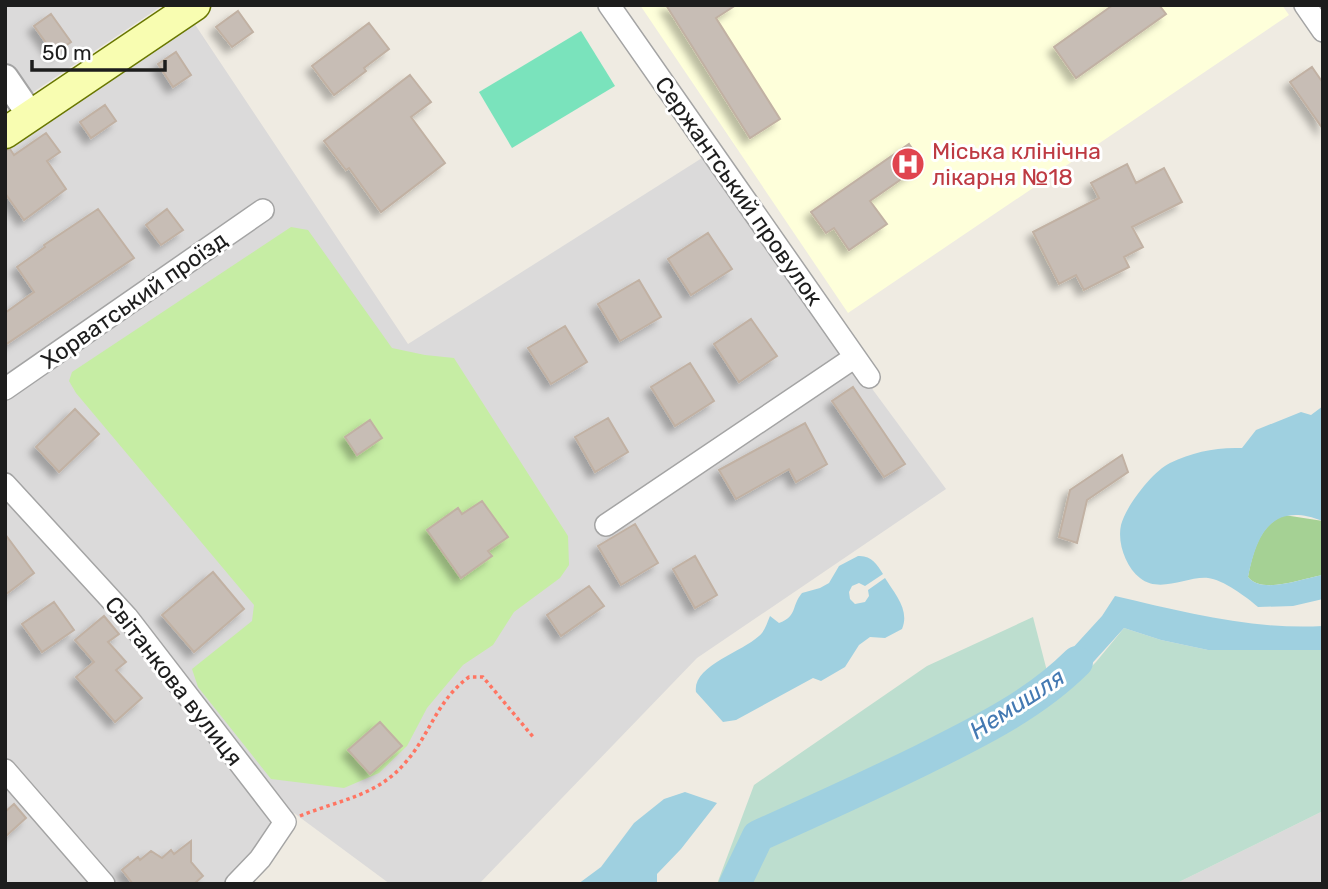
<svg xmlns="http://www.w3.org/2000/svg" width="1328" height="889" viewBox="0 0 1328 889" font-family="Rubik,sans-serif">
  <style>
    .residential { fill: #dbdada }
    .education { fill: #feffda }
    .grass { fill: #c6eda4 }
    .forest { fill: #a5d194 }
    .wetland { fill: #bddecf }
    .pitch { fill: #7ae3bc }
    .water { fill: #9fd0e0 }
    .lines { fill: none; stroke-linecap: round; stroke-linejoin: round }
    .river { stroke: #9fd0e0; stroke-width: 32 }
    .building { fill: #c7bdb5; stroke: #c1b1a3; stroke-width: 2; filter: url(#shadow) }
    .minor-casing { stroke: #a4a4a4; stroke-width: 24 }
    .tertiary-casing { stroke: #a4a4a4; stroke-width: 30 }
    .secondary-casing { stroke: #697700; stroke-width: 33 }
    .path { stroke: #ff7562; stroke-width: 3.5; stroke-dasharray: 3.5 3.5; stroke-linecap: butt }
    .minor { stroke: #fff; stroke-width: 21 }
    .tertiary { stroke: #fff; stroke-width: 26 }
    .secondary { stroke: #f8fdb1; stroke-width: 30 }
    .labels { text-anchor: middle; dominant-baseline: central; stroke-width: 6; stroke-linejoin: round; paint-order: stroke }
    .health-label { font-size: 23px; fill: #be3a42; stroke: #fff; text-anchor: start }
    .street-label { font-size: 23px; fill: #1d1d1d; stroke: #fff }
    .water-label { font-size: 24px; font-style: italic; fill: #4479b2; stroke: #fff }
  </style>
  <defs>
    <filter id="shadow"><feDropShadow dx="-6" dy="6" stdDeviation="3.5" flood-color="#0004"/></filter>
  </defs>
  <rect width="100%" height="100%" fill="#efebe2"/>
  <path class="residential" d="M 5,5 L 163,5 L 29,95 L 5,60 Z
    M 194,23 L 408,344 L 702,158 L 946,489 L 697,658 L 479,884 L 390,884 L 294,813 L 228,884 L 5,884 L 5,149 Z
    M 1323,811 L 1323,884 L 1175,884 Z"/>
  <path class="education" d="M 640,5 L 1282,5 L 1289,15 L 848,313 Z"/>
  <path class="grass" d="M 291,227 L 308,230 L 392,348 L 425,355 L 454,358 L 568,536 L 569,565 L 560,578 L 514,612 L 493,645 L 463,665 L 427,708 L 407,746 L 379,773 L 344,788 L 271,779 L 198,687 L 192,669 L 252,621 L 254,605 L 76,393 L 69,381 L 72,372 Z"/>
  <path class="forest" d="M 1284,515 L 1323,521 L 1323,575 C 1303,578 1262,595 1248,577 C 1253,552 1259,526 1284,515 Z"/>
  <path class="wetland" d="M 1033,617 L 1048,675 L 1045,697 L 1068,690 L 1096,662 L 1124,628 L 1161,640 L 1208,650 L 1323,650 L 1323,811 L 1175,884 L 717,884 L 754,785 L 927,666 Z"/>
  <path class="pitch" d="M 581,31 L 615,86 L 512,148 L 479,92 Z"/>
  <path class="water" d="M 1323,406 L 1323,521 C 1272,501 1257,533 1248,577 C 1262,595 1303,578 1323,575 L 1323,599 L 1293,606 L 1258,607 C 1248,598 1222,579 1208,578 C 1187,576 1160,594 1140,578 C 1126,567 1117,543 1121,525 C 1126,506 1152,472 1170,463 C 1193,452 1215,447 1242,448 L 1256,430 L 1301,412 L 1311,415 Z
    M 858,556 C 871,555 877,564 883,574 L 865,586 L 859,583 L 852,586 L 849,592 L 850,599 L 855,604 L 865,602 L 869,596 L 868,590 L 885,578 C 895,594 910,610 902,629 L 885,638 L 870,637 L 859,645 L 845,667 L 821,681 L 813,678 L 736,720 L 723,722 L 696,692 C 692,666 742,652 759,636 C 765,631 767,623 770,616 L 779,623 C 798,616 791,606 802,593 L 820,588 L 829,583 L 839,566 Z
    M 1115,596 C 1184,612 1252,630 1323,626 L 1323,650 L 1208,650 L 1161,640 L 1124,628 L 1068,690 L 1044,698 L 1048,675 L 1102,616 Z
    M 685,792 L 717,803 L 681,849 L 657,874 L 657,884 L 578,884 L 601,867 L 634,823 L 664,799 Z"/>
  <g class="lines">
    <path class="river" d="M 735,884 L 758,836 C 814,811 869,786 924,759 C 978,732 1034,705 1077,662"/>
  </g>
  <path class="building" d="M 666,5 L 736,5 L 716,18 L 780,119 L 750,138 Z
    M 1113,5 L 1159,5 L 1166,14 L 1076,78 L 1054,47 Z
    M 238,11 L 253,32 L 232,47 L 216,27 Z
    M 51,14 L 71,42 L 54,54 L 34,26 Z
    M 369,23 L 389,49 L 364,68 L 366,71 L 334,95 L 312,66 Z
    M 176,52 L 191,75 L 173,87 L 158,64 Z
    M 1312,67 L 1323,83 L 1323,129 L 1290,82 Z
    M 410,75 L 431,102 L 411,117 L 445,163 L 381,212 L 349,168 L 346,170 L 324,141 Z
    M 105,105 L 116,121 L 91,138 L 80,122 Z
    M 46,133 L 60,152 L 47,161 L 66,189 L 24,220 L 5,193 L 5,150 L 10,149 L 14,155 Z
    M 909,144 L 923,164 L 870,201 L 887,224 L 849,250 L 834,228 L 826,233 L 811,212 Z
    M 1127,164 L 1136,183 L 1164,168 L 1182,202 L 1132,227 L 1143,247 L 1124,257 L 1129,267 L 1084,290 L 1076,275 L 1059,284 L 1033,232 L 1099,198 L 1091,183 Z
    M 98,209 L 134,258 L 5,345 L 5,313 L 34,292 L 17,267 L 45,247 L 44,245 Z
    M 167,209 L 183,230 L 161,245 L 146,225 Z
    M 708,233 L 732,269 L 691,295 L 668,259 Z
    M 639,280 L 661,317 L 620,341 L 598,304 Z
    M 751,319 L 777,356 L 739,382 L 714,344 Z
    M 565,326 L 587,362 L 551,384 L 528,348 Z
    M 690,363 L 714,401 L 675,426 L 651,387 Z
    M 853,387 L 905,464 L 884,477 L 832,401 Z
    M 75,409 L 99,434 L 59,472 L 36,447 Z
    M 608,418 L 628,452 L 595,472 L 575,437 Z
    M 370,420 L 382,438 L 357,455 L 345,437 Z
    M 805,423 L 827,464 L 796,482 L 789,469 L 736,499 L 719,470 Z
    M 1122,455 L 1128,472 L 1087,500 L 1077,543 L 1059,537 L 1070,490 Z
    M 482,501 L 508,537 L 488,551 L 492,556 L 461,578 L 427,530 L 458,508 L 462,514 Z
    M 635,524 L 658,563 L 621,585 L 598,546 Z
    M 5,534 L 34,573 L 5,595 Z
    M 695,556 L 717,595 L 695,608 L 673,569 Z
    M 213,572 L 244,609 L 194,652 L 162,615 Z
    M 589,586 L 604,606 L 561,636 L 547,615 Z
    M 54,602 L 74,630 L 42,652 L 22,624 Z
    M 104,616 L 119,634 L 108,642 L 126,662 L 116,670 L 142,698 L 115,722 L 76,677 L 94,662 L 75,640 Z
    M 380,722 L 402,746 L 370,774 L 348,750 Z
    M 14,804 L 26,818 L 5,837 L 5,812 Z
    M 191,841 L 191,862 L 203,876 L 194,884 L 133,884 L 122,870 L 138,857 L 140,860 L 151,851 L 162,858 L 171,850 L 174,854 Z"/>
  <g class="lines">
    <defs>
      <path id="minor" d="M 609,5 L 869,377
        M 1305,5 L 1323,31
        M 5,389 L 263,210
        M 5,484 L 127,617 L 285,822 L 260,859 L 236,884
        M 606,525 L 855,357
        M 5,770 L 104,884"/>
      <path id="tertiary" d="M 5,78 L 31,116"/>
      <path id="secondary" d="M 5,133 L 195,5"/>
    </defs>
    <use href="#minor" class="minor-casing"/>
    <use href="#tertiary" class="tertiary-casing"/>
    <use href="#secondary" class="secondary-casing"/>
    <path class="path" d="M 300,816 C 339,800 377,796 405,763 C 430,735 436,701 469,677 L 483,677 L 534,738"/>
    <use href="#minor" class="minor"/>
    <use href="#tertiary" class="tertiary"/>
    <use href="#secondary" class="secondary"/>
  </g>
  <defs>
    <symbol id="hospital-disc" viewBox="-11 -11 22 22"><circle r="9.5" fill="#e0444e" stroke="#fff"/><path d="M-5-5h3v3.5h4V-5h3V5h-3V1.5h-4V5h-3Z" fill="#fff"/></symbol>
  </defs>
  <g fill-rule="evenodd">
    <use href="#hospital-disc" x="889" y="145" width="38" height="38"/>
  </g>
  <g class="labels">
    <g class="health-label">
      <text x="932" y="151">Міська клінічна<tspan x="932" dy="26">лікарня №18</tspan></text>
    </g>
    <g class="street-label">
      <text transform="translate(739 191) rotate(55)">Сержантський провулок</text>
      <text transform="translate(134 300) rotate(-35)">Хорватський проїзд</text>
      <text transform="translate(174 681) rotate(52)">Світанкова вулиця</text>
    </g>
    <g class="water-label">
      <text transform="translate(1017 704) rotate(-33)">Немишля</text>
    </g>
  </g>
  <rect width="1328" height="889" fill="none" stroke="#1d1d1d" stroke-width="14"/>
  <path d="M32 60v10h133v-10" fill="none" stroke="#1d1d1d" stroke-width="3.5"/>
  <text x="42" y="60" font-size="21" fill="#1d1d1d" stroke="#ffffff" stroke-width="5" paint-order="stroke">50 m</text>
</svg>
